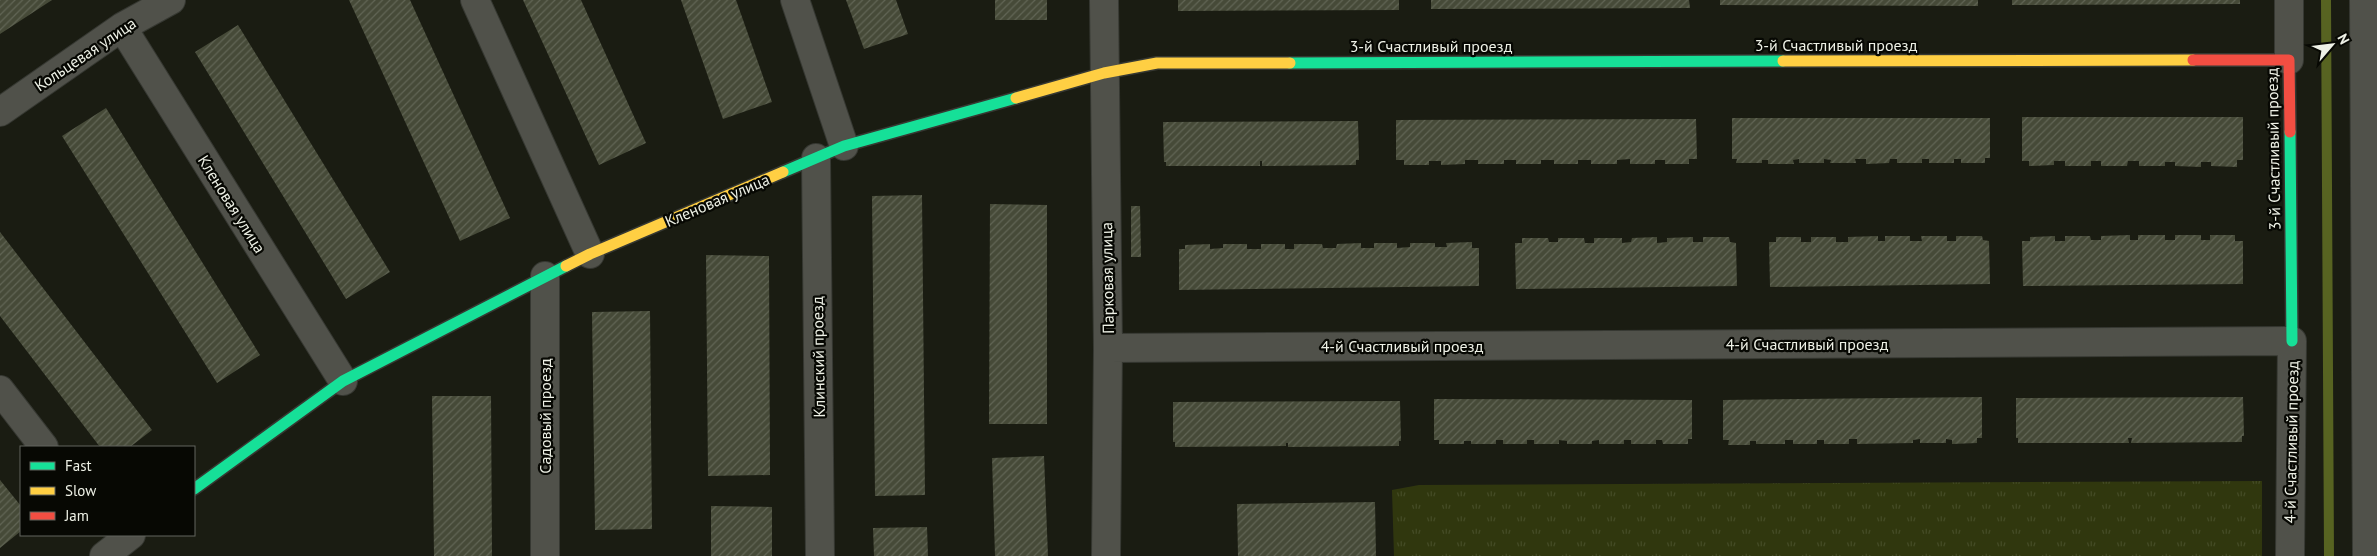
<svg xmlns="http://www.w3.org/2000/svg" width="2377" height="556" viewBox="0 0 2377 556" font-family="'PT Sans',sans-serif">
  <style>
    .grass { fill: url(#grass-tufts) }
    .lines { fill: none; stroke-linecap: round; stroke-linejoin: round }
    .stream { stroke: #576321; stroke-width: 10 }
    .building { fill: url(#building-hatch) }
    .street-casing { stroke: #363832; stroke-width: 30 }
    .fast-casing { stroke: #363832; stroke-width: 14 }
    .slow-casing { stroke: #363832; stroke-width: 14 }
    .jam-casing { stroke: #363832; stroke-width: 14 }
    .street { stroke: #50514a; stroke-width: 28 }
    .fast { stroke: #16e098; stroke-width: 11 }
    .slow { stroke: #ffcf43; stroke-width: 11 }
    .jam { stroke: #f24e42; stroke-width: 11 }
    .labels { text-anchor: middle; dominant-baseline: central; stroke-width: 4.5; stroke-linejoin: round; paint-order: stroke }
    .street-label { font-size: 16px; fill: #eef1e6; stroke: #070803 }
  </style>
  <defs>
    <pattern id="grass-tufts" width="24" height="20" patternUnits="userSpaceOnUse" patternTransform="scale(1.25)"><rect width="24" height="20" fill="#30370e"/><path d="M3 7l-1-3M5 7V3M7 7l1-3M15 17l-1-3M17 17v-4M19 17l1-3" fill="none" stroke="#444b25"/></pattern>
    <pattern id="building-hatch" width="6" height="6" patternUnits="userSpaceOnUse" patternTransform="scale(1.25)"><rect width="6" height="6" fill="#464a38"/><path d="M-1 1l2-2M0 6l6-6M5 7l2-2" fill="none" stroke="#616555"/></pattern>
  </defs>
  <rect width="100%" height="100%" fill="#1a1c12"/>
  <path class="grass" d="M 2262,481 L 2262,556 L 1394,556 L 1392,490 L 1419,485 Z"/>
  <g class="lines">
    <path class="stream" d="M 2326,0 L 2329,556"/>
  </g>
  <path class="building" d="M 0,0 L 52,0 L 0,34 Z
    M 349,0 L 410,0 L 510,218 L 460,241 Z
    M 523,0 L 581,0 L 646,143 L 599,165 Z
    M 681,0 L 736,0 L 772,102 L 723,119 Z
    M 846,0 L 896,0 L 908,34 L 864,49 Z
    M 995,0 L 1047,0 L 1047,20 L 995,20 Z
    M 1178,0 L 1399,0 L 1399,10 L 1178,11 Z
    M 1431,0 L 1689,0 L 1690,8 L 1431,9 Z
    M 1720,0 L 1978,0 L 1978,6 L 1720,5 Z
    M 2012,0 L 2240,0 L 2240,4 L 2012,5 Z
    M 238,25 L 390,272 L 346,299 L 195,52 Z
    M 106,108 L 260,355 L 217,383 L 62,136 Z
    M 2022,117 L 2243,117 L 2243,160 L 2237,160 L 2237,167 L 2211,166 L 2211,162 L 2201,162 L 2201,167 L 2175,166 L 2175,162 L 2165,162 L 2165,166 L 2139,166 L 2139,161 L 2128,161 L 2127,166 L 2101,166 L 2101,161 L 2091,161 L 2091,166 L 2065,166 L 2065,161 L 2054,161 L 2054,165 L 2029,166 L 2029,161 L 2022,161 Z
    M 1732,118 L 1990,118 L 1990,158 L 1985,158 L 1985,163 L 1961,163 L 1961,159 L 1954,159 L 1954,163 L 1929,163 L 1929,159 L 1922,159 L 1922,163 L 1897,163 L 1897,159 L 1890,159 L 1889,163 L 1866,164 L 1866,159 L 1855,159 L 1856,163 L 1830,163 L 1831,160 L 1824,159 L 1824,163 L 1799,163 L 1799,159 L 1793,160 L 1794,164 L 1768,164 L 1768,160 L 1762,160 L 1762,163 L 1736,163 L 1737,159 L 1732,159 Z
    M 1696,119 L 1697,159 L 1689,159 L 1689,164 L 1665,164 L 1665,160 L 1655,160 L 1655,164 L 1630,164 L 1630,159 L 1617,160 L 1617,164 L 1591,164 L 1591,160 L 1578,160 L 1578,164 L 1554,164 L 1554,160 L 1541,160 L 1541,164 L 1516,164 L 1516,160 L 1504,160 L 1504,164 L 1478,164 L 1478,160 L 1465,160 L 1465,164 L 1441,165 L 1441,161 L 1429,161 L 1429,165 L 1404,165 L 1404,160 L 1396,160 L 1396,120 Z
    M 1358,121 L 1359,160 L 1356,160 L 1356,165 L 1262,166 L 1262,161 L 1260,161 L 1260,166 L 1166,166 L 1166,162 L 1164,162 L 1163,122 Z
    M 922,195 L 925,495 L 875,496 L 872,196 Z
    M 990,204 L 1047,205 L 1047,424 L 989,424 Z
    M 1131,206 L 1140,206 L 1141,257 L 1131,257 Z
    M 0,232 L 152,430 L 130,447 L 100,447 L 0,316 Z
    M 2130,235 L 2130,240 L 2138,240 L 2138,235 L 2165,235 L 2165,240 L 2175,240 L 2175,235 L 2201,235 L 2201,240 L 2210,240 L 2210,235 L 2235,235 L 2235,241 L 2243,241 L 2243,284 L 2023,286 L 2022,241 L 2030,241 L 2030,237 L 2055,236 L 2055,241 L 2065,241 L 2065,236 L 2090,236 L 2091,240 L 2101,240 L 2101,236 Z
    M 1878,236 L 1878,241 L 1885,241 L 1885,236 L 1910,236 L 1910,241 L 1922,241 L 1921,236 L 1947,236 L 1947,241 L 1956,241 L 1956,236 L 1982,236 L 1983,240 L 1989,241 L 1990,284 L 1770,287 L 1769,242 L 1776,242 L 1776,237 L 1801,237 L 1801,242 L 1811,242 L 1811,237 L 1836,237 L 1836,242 L 1848,242 L 1848,237 Z
    M 1657,237 L 1657,243 L 1667,242 L 1667,238 L 1693,237 L 1693,242 L 1703,242 L 1703,237 L 1729,237 L 1730,242 L 1736,243 L 1737,286 L 1516,289 L 1515,243 L 1522,243 L 1522,238 L 1548,238 L 1549,242 L 1558,242 L 1558,238 L 1584,238 L 1585,243 L 1594,243 L 1594,238 L 1622,238 L 1622,243 L 1631,242 L 1632,238 Z
    M 1472,242 L 1472,248 L 1479,248 L 1479,286 L 1179,290 L 1179,249 L 1185,249 L 1185,245 L 1210,244 L 1210,249 L 1223,248 L 1223,244 L 1247,244 L 1247,249 L 1261,249 L 1261,244 L 1285,244 L 1285,249 L 1294,249 L 1294,244 L 1322,244 L 1323,248 L 1336,248 L 1337,244 L 1361,243 L 1361,248 L 1374,248 L 1374,243 L 1397,243 L 1397,248 L 1410,247 L 1410,243 L 1435,243 L 1435,247 L 1447,247 L 1446,243 Z
    M 706,255 L 769,256 L 770,475 L 708,476 Z
    M 650,311 L 652,529 L 595,530 L 592,312 Z
    M 432,396 L 491,396 L 492,556 L 434,556 Z
    M 1982,397 L 1982,438 L 1977,438 L 1977,443 L 1952,444 L 1952,440 L 1946,439 L 1946,443 L 1920,443 L 1920,439 L 1913,440 L 1913,443 L 1857,444 L 1857,439 L 1849,439 L 1849,444 L 1824,444 L 1824,440 L 1817,440 L 1817,444 L 1793,444 L 1793,440 L 1785,440 L 1785,444 L 1756,444 L 1756,441 L 1750,441 L 1750,445 L 1728,445 L 1729,440 L 1723,440 L 1723,400 Z
    M 2243,397 L 2244,436 L 2242,436 L 2242,442 L 2131,443 L 2132,438 L 2128,438 L 2129,443 L 2018,443 L 2018,438 L 2016,438 L 2016,398 Z
    M 1434,399 L 1692,400 L 1692,439 L 1688,439 L 1688,444 L 1663,444 L 1662,440 L 1656,440 L 1656,444 L 1631,444 L 1631,440 L 1624,440 L 1624,444 L 1599,444 L 1599,440 L 1592,441 L 1592,444 L 1567,444 L 1567,441 L 1559,440 L 1559,444 L 1534,444 L 1534,440 L 1527,440 L 1527,444 L 1503,444 L 1503,440 L 1496,440 L 1496,444 L 1471,444 L 1471,441 L 1464,441 L 1464,444 L 1439,444 L 1439,440 L 1434,440 Z
    M 1400,401 L 1401,441 L 1399,441 L 1399,446 L 1288,447 L 1288,443 L 1286,443 L 1286,446 L 1175,447 L 1175,442 L 1173,442 L 1173,402 Z
    M 1044,456 L 1048,556 L 995,556 L 992,458 Z
    M 0,480 L 21,506 L 21,531 L 0,548 Z
    M 1375,502 L 1376,556 L 1238,556 L 1237,504 Z
    M 711,506 L 772,507 L 772,556 L 711,556 Z
    M 927,527 L 928,556 L 874,556 L 873,528 Z"/>
  <g class="lines">
    <defs>
      <path id="street" d="M 475,0 L 590,254
        M 795,0 L 844,146
        M 1104,0 L 1108,348 L 1106,556
        M 2364,0 L 2367,556
        M 122,27 L 343,381
        M 2289,60 L 2289,0
        M 0,112 L 122,27 L 171,0
        M 816,158 L 820,556
        M 545,276 L 545,556
        M 1108,348 L 2292,341 L 2290,556
        M 0,390 L 44,447
        M 104,556 L 131,535"/>
      <path id="fast" d="M 1290,63 L 1783,61
        M 2290,132 L 2292,341
        M 783,172 L 844,146 L 1016,98
        M 194,489 L 343,381 L 566,266"/>
      <path id="slow" d="M 1783,61 L 2193,60
        M 1016,98 L 1104,73 L 1157,63 L 1290,63
        M 566,266 L 590,254 L 783,172"/>
      <path id="jam" d="M 2193,60 L 2289,60 L 2290,132"/>
    </defs>
    <use href="#street" class="street-casing"/>
    <use href="#fast" class="fast-casing"/>
    <use href="#slow" class="slow-casing"/>
    <use href="#jam" class="jam-casing"/>
    <use href="#street" class="street"/>
    <use href="#fast" class="fast"/>
    <use href="#slow" class="slow"/>
    <use href="#jam" class="jam"/>
  </g>
  <g class="labels">
    <g class="street-label">
      <text x="1836" y="45">3-й Счастливый проезд</text>
      <text x="1431" y="46">3-й Счастливый проезд</text>
      <text transform="translate(85 54) rotate(-34)">Кольцевая улица</text>
      <text transform="translate(2273 149) rotate(-91)">3-й Счастливый проезд</text>
      <text transform="translate(717 200) rotate(-23)">Кленовая улица</text>
      <text transform="translate(232 204) rotate(58)">Кленовая улица</text>
      <text transform="translate(1107 278) rotate(-91)">Парковая улица</text>
      <text x="1807" y="344">4-й Счастливый проезд</text>
      <text x="1402" y="346">4-й Счастливый проезд</text>
      <text transform="translate(818 357) rotate(-91)">Клинский проезд</text>
      <text transform="translate(545 416) rotate(-90)">Садовый проезд</text>
      <text transform="translate(2291 442) rotate(-89)">4-й Счастливый проезд</text>
    </g>
  </g>
  <rect x="20" y="446" width="175" height="90" fill="#070803" stroke="#63655e"/>
  <rect x="30" y="462" width="25" height="8" fill="#16e098" stroke="#63655e"/>
  <text x="65" y="471" font-size="15" fill="#eef1e6">Fast</text>
  <rect x="30" y="487" width="25" height="8" fill="#ffcf43" stroke="#63655e"/>
  <text x="65" y="496" font-size="15" fill="#eef1e6">Slow</text>
  <rect x="30" y="512" width="25" height="8" fill="#f24e42" stroke="#63655e"/>
  <text x="65" y="521" font-size="15" fill="#eef1e6">Jam</text>
  <g transform="translate(2332 45) rotate(62)" stroke="#070803" stroke-width="4" paint-order="stroke">
  <path d="M0-4L9 19L0 12L-9 19Z" fill="#eef1e6"/>
  <text y="-8" font-size="14" font-weight="bold" text-anchor="middle" fill="#eef1e6">N</text>
  </g>
</svg>
